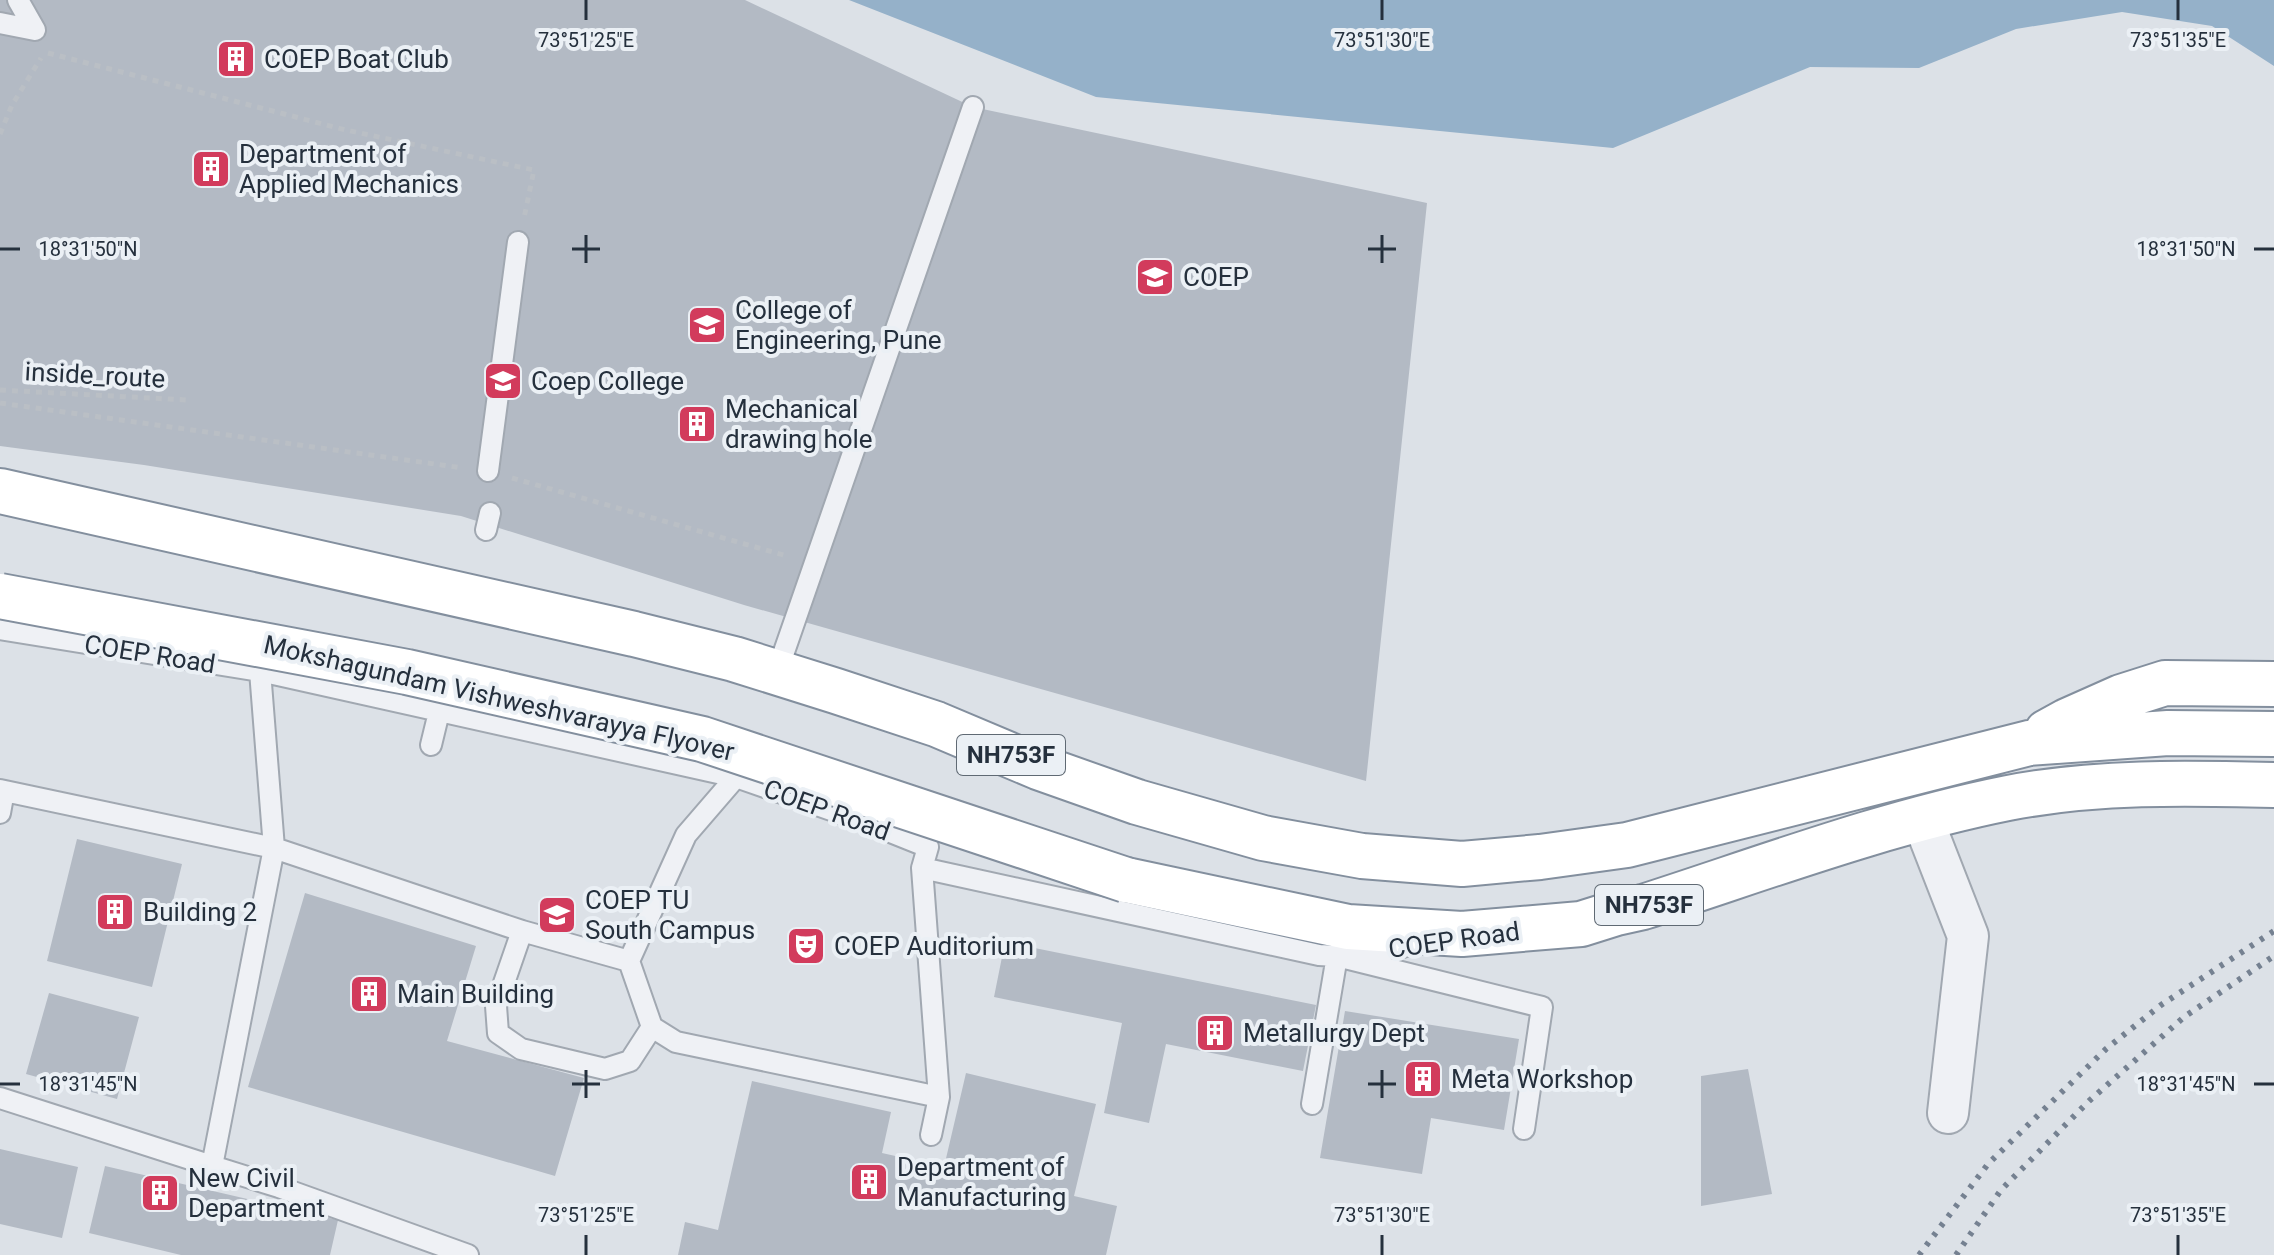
<svg xmlns="http://www.w3.org/2000/svg" width="2274" height="1255" viewBox="0 0 2274 1255" font-family="Roboto,sans-serif">
  <style>
    .water { fill: #95b1c9 }
    .building { fill: #b3bac4 }
    .lines { fill: none; stroke-linecap: round; stroke-linejoin: round }
    .lane-casing { stroke: #a1a8b1; stroke-width: 24 }
    .street-casing { stroke: #a1a8b1; stroke-width: 44 }
    .highway-casing { stroke: #838f9e; stroke-width: 48 }
    .path { stroke: #babfc5; stroke-width: 5; stroke-dasharray: 6 6; stroke-linecap: butt }
    .lane { stroke: #eff1f5; stroke-width: 20 }
    .street { stroke: #eff1f5; stroke-width: 40 }
    .highway { stroke: #fff; stroke-width: 44 }
    .rail { stroke: #758191; stroke-width: 6; stroke-dasharray: 4 8; stroke-linecap: butt }
    .highway-bridge-casing { stroke: #838f9e; stroke-width: 48; stroke-linecap: butt }
    .highway-bridge { stroke: #fff; stroke-width: 44 }
    .ticks { fill: none; stroke: #25303d; stroke-width: 3 }
    .labels { text-anchor: middle; dominant-baseline: central; stroke-width: 8; stroke-linejoin: round; paint-order: stroke }
    .shield { fill: #ebf0f5; stroke: #606a74; stroke-width: 2 }
    .shield-label { font-size: 24px; font-weight: bold; fill: #25303d }
    .poi-label { font-size: 26px; fill: #25303d; stroke: #ebf0f5; text-anchor: start }
    .street-label { font-size: 26px; fill: #25303d; stroke: #ebf0f5 }
    .ticks-label { font-size: 20px; text-anchor: middle; fill: #25303d; stroke: #ebf0f5; stroke-width: 8; stroke-linejoin: round; paint-order: stroke }
  </style>
  <rect width="100%" height="100%" fill="#dce1e7"/>
  <path class="water" d="M 849,0 L 2274,0 L 2274,66 L 2212,26 L 2122,12 L 2016,29 L 1919,68 L 1810,67 L 1613,148 L 1096,97 Z"/>
  <path class="building" d="M 0,0 L 745,0 L 973,107 L 1427,203 L 1366,781 L 744,605 L 461,516 L 144,465 L 0,446 Z
    M 77,839 L 182,864 L 152,987 L 47,961 Z
    M 305,893 L 476,946 L 447,1041 L 584,1078 L 555,1176 L 248,1087 Z
    M 1005,942 L 1316,1005 L 1303,1071 L 1166,1044 L 1149,1123 L 1104,1113 L 1122,1023 L 994,997 Z
    M 49,993 L 139,1017 L 117,1099 L 26,1074 Z
    M 1345,1011 L 1519,1039 L 1504,1130 L 1431,1118 L 1422,1174 L 1320,1158 Z
    M 1748,1069 L 1772,1194 L 1701,1206 L 1701,1076 Z
    M 966,1073 L 1096,1104 L 1074,1196 L 1117,1206 L 1106,1255 L 678,1255 L 685,1222 L 718,1230 L 752,1081 L 891,1112 L 882,1153 L 944,1167 Z
    M 0,1149 L 78,1167 L 62,1238 L 0,1224 Z
    M 105,1166 L 338,1220 L 330,1255 L 181,1255 L 89,1233 Z"/>
  <g class="lines">
    <defs>
      <path id="lane" d="M 0,23 L 35,30 L 18,0
        M 488,471 L 518,242
        M 486,530 L 490,513
        M 0,629 L 260,671 L 736,777 L 863,821 L 928,847 L 922,868 L 1319,955 L 1337,956 L 1403,947
        M 260,671 L 274,848 L 212,1166 L 279,1187 L 468,1255
        M 777,672 L 973,107
        M 431,745 L 439,712
        M 0,790 L 274,848 L 522,931 L 629,961 L 686,835 L 736,777
        M 0,813 L 4,791
        M 922,868 L 939,1097 L 931,1135
        M 522,931 L 496,1006 L 498,1033 L 521,1049 L 605,1069 L 630,1061 L 652,1027
        M 629,961 L 652,1027 L 676,1042 L 939,1097
        M 0,1098 L 212,1166
        M 1312,1104 L 1337,956 L 1542,1007 L 1524,1129"/>
      <path id="street" d="M 1922,818 L 1968,936 L 1948,1113"/>
      <path id="highway" d="M 0,491 L 634,634 L 734,659 L 836,691 L 936,724 L 1038,767 L 1137,802 L 1263,838 L 1362,856 L 1462,864 L 1540,857 L 1627,845 L 2029,743 L 2168,733 L 2274,734
        M 2047,732 L 2067,721 L 2121,697 L 2165,683 L 2274,684
        M 1126,880 L 1348,927 L 1462,934 L 1581,924 L 1616,913 L 1643,907 C 1764,868 1883,823 2008,798 C 2096,781 2186,783 2274,785"/>
    </defs>
    <use href="#lane" class="lane-casing"/>
    <use href="#street" class="street-casing"/>
    <use href="#highway" class="highway-casing"/>
    <path class="path" d="M 48,53 L 346,130 L 534,170 L 524,218
      M 0,134 L 12,105 L 41,58
      M 0,390 L 187,400
      M 0,403 L 463,468
      M 512,478 L 787,556"/>
    <use href="#lane" class="lane"/>
    <use href="#street" class="street"/>
    <use href="#highway" class="highway"/>
    <path class="rail" d="M 1919,1255 L 1988,1164 L 2106,1049 L 2161,1005 L 2274,931
      M 1956,1255 L 2001,1190 L 2089,1101 L 2184,1017 L 2274,956"/>
    <defs>
      <path id="highway-bridge" d="M 0,596 L 407,672 L 702,739 L 1126,880"/>
    </defs>
    <use href="#highway-bridge" class="highway-bridge-casing"/>
    <use href="#highway-bridge" class="highway-bridge"/>
  </g>
  <path class="ticks" d="M 586,0 L 586,20M 1382,0 L 1382,20M 2178,0 L 2178,20M 586,235 L 586,263M 1382,235 L 1382,263M 0,249 L 20,249M 572,249 L 600,249M 1368,249 L 1396,249M 2254,249 L 2274,249M 586,1070 L 586,1098M 1382,1070 L 1382,1098M 0,1084 L 20,1084M 572,1084 L 600,1084M 1368,1084 L 1396,1084M 2254,1084 L 2274,1084M 586,1235 L 586,1255M 1382,1235 L 1382,1255M 2178,1235 L 2178,1255"/>
  <defs>
    <symbol id="building-square" viewBox="-11 -11 22 22"><rect x="-9" y="-9" width="18" height="18" rx="4" fill="#d23b5c" stroke="#ebf0f5"/><path d="M-4-6H4V6H1V3H-1V6H-4ZM-2.5-4.3h1.7v1.8h-1.7ZM.8-4.3h1.7v1.8H.8ZM-2.5-1h1.7V.8h-1.7ZM.8-1h1.7V.8H.8Z" fill="#fff"/></symbol>
    <symbol id="university-square" viewBox="-11 -11 22 22"><rect x="-9" y="-9" width="18" height="18" rx="4" fill="#d23b5c" stroke="#ebf0f5"/><path d="M0-5L7-2L0 1L-7-2ZM-4 1L0 2.5L4 1V4Q0 6-4 4Z" fill="#fff"/></symbol>
    <symbol id="theatre-square" viewBox="-11 -11 22 22"><rect x="-9" y="-9" width="18" height="18" rx="4" fill="#d23b5c" stroke="#ebf0f5"/><path d="M-5-5.5Q0-4 5-5.5V0Q5 5 0 6Q-5 5-5 0ZM-3.3-2.5H-1v1.5H-3.3ZM1-2.5H3.3v1.5H1ZM-2.8 1Q0 5.5 2.8 1Z" fill="#fff"/></symbol>
  </defs>
  <g fill-rule="evenodd">
    <use href="#building-square" x="214" y="37" width="44" height="44"/>
    <use href="#building-square" x="189" y="147" width="44" height="44"/>
    <use href="#university-square" x="1133" y="255" width="44" height="44"/>
    <use href="#university-square" x="685" y="303" width="44" height="44"/>
    <use href="#university-square" x="481" y="359" width="44" height="44"/>
    <use href="#building-square" x="675" y="402" width="44" height="44"/>
    <use href="#building-square" x="93" y="890" width="44" height="44"/>
    <use href="#university-square" x="535" y="893" width="44" height="44"/>
    <use href="#theatre-square" x="784" y="924" width="44" height="44"/>
    <use href="#building-square" x="347" y="972" width="44" height="44"/>
    <use href="#building-square" x="1193" y="1011" width="44" height="44"/>
    <use href="#building-square" x="1401" y="1057" width="44" height="44"/>
    <use href="#building-square" x="847" y="1160" width="44" height="44"/>
    <use href="#building-square" x="138" y="1171" width="44" height="44"/>
  </g>
  <g class="labels">
    <g class="shield">
      <rect x="957" y="735" width="108" height="40" rx="6"/>
      <rect x="1595" y="885" width="108" height="40" rx="6"/>
    </g>
    <g class="shield-label">
      <text x="1011" y="755">NH753F</text>
      <text x="1649" y="905">NH753F</text>
    </g>
    <g class="poi-label">
      <text x="264" y="59">COEP Boat Club</text>
      <text x="239" y="154">Department of<tspan x="239" dy="30">Applied Mechanics</tspan></text>
      <text x="1183" y="277">COEP</text>
      <text x="735" y="310">College of<tspan x="735" dy="30">Engineering, Pune</tspan></text>
      <text x="531" y="381">Coep College</text>
      <text x="725" y="409">Mechanical<tspan x="725" dy="30">drawing hole</tspan></text>
      <text x="585" y="900">COEP TU<tspan x="585" dy="30">South Campus</tspan></text>
      <text x="143" y="912">Building 2</text>
      <text x="834" y="946">COEP Auditorium</text>
      <text x="397" y="994">Main Building</text>
      <text x="1243" y="1033">Metallurgy Dept</text>
      <text x="1451" y="1079">Meta Workshop</text>
      <text x="897" y="1167">Department of<tspan x="897" dy="30">Manufacturing</tspan></text>
      <text x="188" y="1178">New Civil<tspan x="188" dy="30">Department</tspan></text>
    </g>
    <g class="street-label">
      <text transform="translate(95 375) rotate(3)">inside_route</text>
      <text transform="translate(150 654) rotate(9)">COEP Road</text>
      <text transform="translate(499 698) rotate(13)">Mokshagundam Vishweshvarayya Flyover</text>
      <text transform="translate(827 810) rotate(20)">COEP Road</text>
      <text transform="translate(1454 940) rotate(-8)">COEP Road</text>
    </g>
  </g>
  <g class="ticks-label">
    <text x="586" y="47">73°51'25"E</text>
    <text x="1382" y="47">73°51'30"E</text>
    <text x="2178" y="47">73°51'35"E</text>
    <text x="88" y="256">18°31'50"N</text>
    <text x="2186" y="256">18°31'50"N</text>
    <text x="88" y="1091">18°31'45"N</text>
    <text x="2186" y="1091">18°31'45"N</text>
    <text x="586" y="1222">73°51'25"E</text>
    <text x="1382" y="1222">73°51'30"E</text>
    <text x="2178" y="1222">73°51'35"E</text>
  </g>
</svg>
